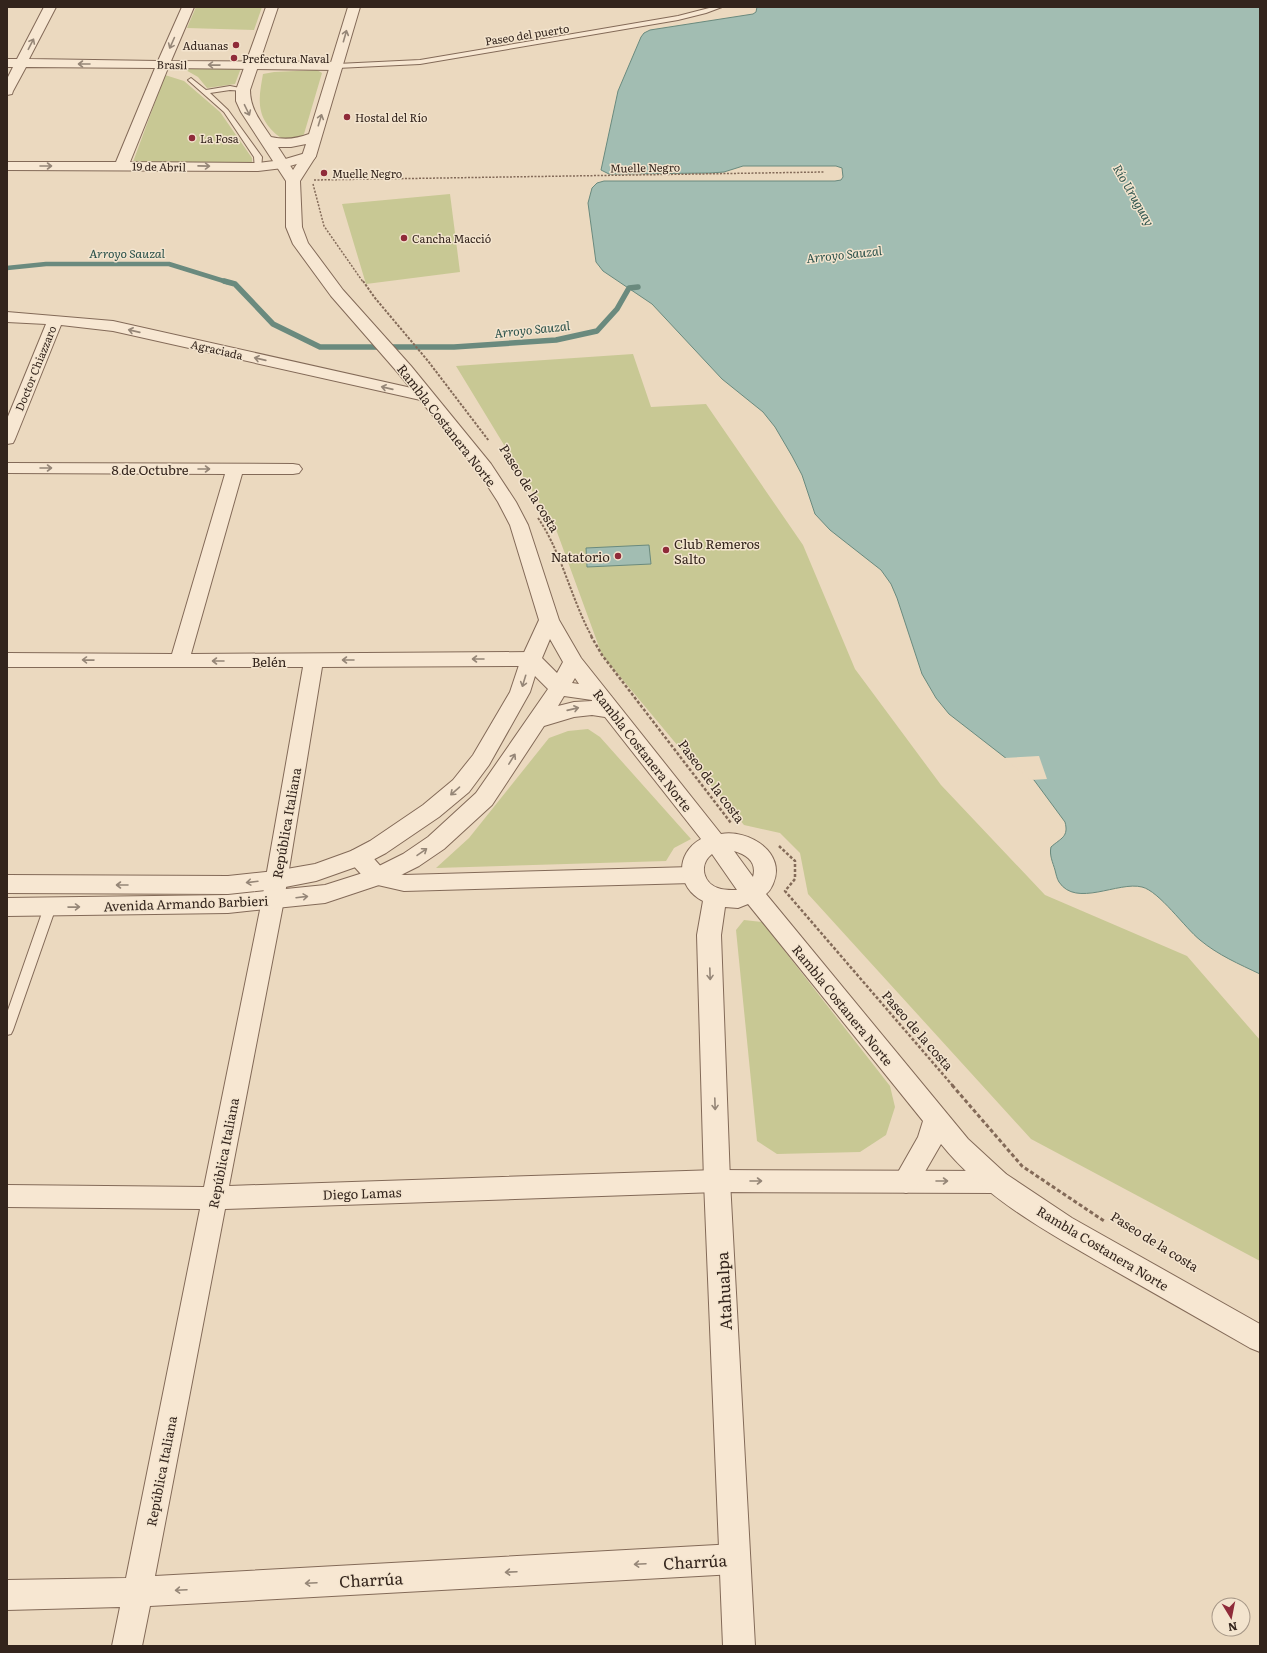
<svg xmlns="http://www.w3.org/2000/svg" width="1267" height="1653" viewBox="0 0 1267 1653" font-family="Literata,serif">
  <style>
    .green { fill: #c8c894 }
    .water { fill: #a2bdb2; stroke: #6a8a7e }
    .pier { fill: #ebd9bf }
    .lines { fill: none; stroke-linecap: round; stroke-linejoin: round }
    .stream-far1 { stroke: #6a8a7e; stroke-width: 4.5 }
    .stream { stroke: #6a8a7e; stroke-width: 5.5 }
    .service-casing { stroke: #836a58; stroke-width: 2 }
    .minor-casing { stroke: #836a58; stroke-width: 2 }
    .tertiary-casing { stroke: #836a58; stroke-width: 2 }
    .path-far3 { stroke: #836a58; stroke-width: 1.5; stroke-dasharray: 2 1.5; stroke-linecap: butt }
    .path-far2 { stroke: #836a58; stroke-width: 2; stroke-dasharray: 2.5 1.5; stroke-linecap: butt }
    .path-far1 { stroke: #836a58; stroke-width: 2.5; stroke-dasharray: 3 2; stroke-linecap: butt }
    .path { stroke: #836a58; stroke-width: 3; stroke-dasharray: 4 2.5; stroke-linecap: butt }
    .service { fill: #f7e7d2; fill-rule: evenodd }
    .minor { fill: #f7e7d2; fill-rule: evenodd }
    .tertiary { fill: #f7e7d2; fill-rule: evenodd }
    .oneway { stroke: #958677 }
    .poi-dot { fill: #8f2b39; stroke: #f3e4ce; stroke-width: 1.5 }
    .labels { text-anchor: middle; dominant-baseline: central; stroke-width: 3; stroke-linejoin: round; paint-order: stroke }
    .far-street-label { font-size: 11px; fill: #33241c; stroke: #f3e4ce }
    .far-poi-label { font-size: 11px; fill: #33241c; stroke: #f3e4ce; text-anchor: start }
    .far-water-label { font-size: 12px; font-style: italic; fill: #2c524b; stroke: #f3e4ce }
    .street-label { font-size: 13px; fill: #33241c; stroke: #f3e4ce }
    .poi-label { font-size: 13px; fill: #33241c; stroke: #f3e4ce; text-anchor: start }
    .near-street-label { font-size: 16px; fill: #33241c; stroke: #f3e4ce }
  </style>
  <rect width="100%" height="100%" fill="#ebd9bf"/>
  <path class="green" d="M 196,7 L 262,7 L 254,30 L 187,28 Z
    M 241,68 L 235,84 L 207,88 L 198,77 L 184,69 Z
    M 317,70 L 322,73 L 304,134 C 289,153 264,127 261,111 C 258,99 261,86 263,74 L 274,72 Z
    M 165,75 L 184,81 L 220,112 L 252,158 L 252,164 L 133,162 Z
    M 450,194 L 460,272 L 366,284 L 342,204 Z
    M 633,354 L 651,407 L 706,404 L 803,545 L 855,669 L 941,785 L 1045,895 L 1187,956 L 1260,1040 L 1260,1261 L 1031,1139 L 808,894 L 800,853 L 780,833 L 744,825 L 602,655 L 557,532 L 456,366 Z
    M 588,729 L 600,737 L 691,839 L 674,848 L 666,861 L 436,868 L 469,838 L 549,738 L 568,731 Z
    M 744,920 L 762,922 L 890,1086 L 895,1107 L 886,1135 L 860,1152 L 777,1154 L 757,1141 L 736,930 Z"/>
  <path class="water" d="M 757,7 L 1260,7 L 1260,974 C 1239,964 1218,955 1200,940 C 1185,928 1159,891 1142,887 C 1118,881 1076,908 1059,882 C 1057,879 1056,874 1055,870 C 1053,863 1049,855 1051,847 C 1061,838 1069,837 1065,822 L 1034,780 L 949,714 L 936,698 L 922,674 L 897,598 L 891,584 L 881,570 L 830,530 L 815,514 L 802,475 L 792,456 L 775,427 L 763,412 L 722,379 L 652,304 L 603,271 L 596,262 L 588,203 L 592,188 L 597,183 L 604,181 L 835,181 L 841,180 L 843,177 L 842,168 L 836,166 L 743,166 L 724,172 L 710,173 L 617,174 L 609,174 L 601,170 L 618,91 L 641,37 L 644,33 L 650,30 L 753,14 L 756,12 Z
    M 649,545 L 651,564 L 587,567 L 586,548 Z"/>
  <path class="pier" d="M 1039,756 L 1047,779 L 1031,780 L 1004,758 Z"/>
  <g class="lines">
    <path class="stream-far1" d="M 7,268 L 46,264 L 169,264 L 227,282"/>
    <path class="stream" d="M 224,281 L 235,284 L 273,324 L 320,347 L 454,347 L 556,340 L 597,331 L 617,309 L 629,288 L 638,287"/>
    <defs>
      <path id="service" d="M 713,7 L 722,7 L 706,13 L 678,20 L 420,64 L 337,68 L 334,66 L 337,64 L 420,60 L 678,16 Z
        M 191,78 L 206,90 L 230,86 L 245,89 L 245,91 L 230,90 L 210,93 L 228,110 L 262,157 L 261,169 L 255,169 L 254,157 L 224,112 L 189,81 L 188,80 Z
        M 50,902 L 54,904 L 56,907 L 13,1030 L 11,1034 L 7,1035 L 7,1013 L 44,907 L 46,904 Z"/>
      <path id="minor" d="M 44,7 L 56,7 L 29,59 L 158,61 L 182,7 L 194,7 L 171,61 L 337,62 L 341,63 L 343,66 L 341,69 L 337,70 L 168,68 L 130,162 L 258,163 L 282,160 L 309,152 L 314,153 L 316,156 L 314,159 L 283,168 L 258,171 L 7,170 L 7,162 L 116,162 L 155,68 L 26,67 L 13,91 L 12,94 L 7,95 L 7,79 L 13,67 L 7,67 L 7,59 L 17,59 Z
        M 7,312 L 113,321 L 425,391 L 431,393 L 433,396 L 431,399 L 425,401 L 113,331 L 61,325 L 15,439 L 13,443 L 7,444 L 7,419 L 46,324 L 7,322 Z
        M 7,463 L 293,464 L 299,465 L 302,469 L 299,473 L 293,474 L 242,474 L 191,654 L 531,652 L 538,654 L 541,659 L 538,664 L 531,666 L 322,667 L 284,900 L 229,1186 L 717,1170 L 997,1171 L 1006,1174 L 1009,1182 L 1006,1190 L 997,1193 L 717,1192 L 225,1209 L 155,1576 L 735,1544 L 745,1549 L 750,1559 L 745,1569 L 735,1574 L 150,1606 L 142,1646 L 112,1646 L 120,1607 L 7,1610 L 7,1580 L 126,1578 L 200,1209 L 7,1207 L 7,1185 L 204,1187 L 262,900 L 303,667 L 7,667 L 7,653 L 172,654 L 225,474 L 7,473 Z
        M 359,849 L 367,851 L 384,870 L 404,875 L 692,867 L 700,869 L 703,875 L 700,881 L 692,883 L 404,891 L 369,883 L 351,863 L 348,857 L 351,851 Z"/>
      <path id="tertiary" d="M 266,7 L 278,7 L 250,90 C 250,109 261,122 271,137 C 285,140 296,139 309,134 L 348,7 L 360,7 L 316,156 L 300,181 L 302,227 L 308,243 L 343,290 L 411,366 L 491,464 L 516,502 L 528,525 L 559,620 L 581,658 L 721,834 C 749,829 787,853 773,884 C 771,888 770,891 766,894 L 968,1139 L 1006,1174 L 1072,1218 L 1260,1324 L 1260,1352 L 1250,1348 C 1203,1321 1156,1294 1108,1267 C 1049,1233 984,1198 941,1144 L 915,1189 L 906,1193 L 897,1189 L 893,1181 L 918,1137 L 923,1121 L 748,904 L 738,908 L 725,907 L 721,935 L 730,1181 L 755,1646 L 723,1646 L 704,1181 L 697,935 L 703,901 C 677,888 674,854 701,839 L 605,717 L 592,715 L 574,717 L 544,726 L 492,805 L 444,849 L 419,866 L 385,883 L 325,903 L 228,913 L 7,916 L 7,898 L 228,895 L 325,885 L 369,871 L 403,854 L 428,837 L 476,793 L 548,689 L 535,676 L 530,692 L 489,765 L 469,792 L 439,817 L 386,853 L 367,863 L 316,881 L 275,889 L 228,894 L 7,893 L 7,875 L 228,876 L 275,871 L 315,864 L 351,851 L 370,841 L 423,805 L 453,780 L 473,755 L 510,692 L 521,659 L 539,620 L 510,525 L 498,502 L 478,471 L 399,374 L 331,296 L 293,244 L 286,227 L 286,181 L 241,112 L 236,101 L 236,90 ZM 306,144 L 302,156 L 293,170 L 278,147 L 291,147 ZM 550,639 L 563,662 L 557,673 L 542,658 ZM 575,678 L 579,684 L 572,683 ZM 564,696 L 592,700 L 592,701 L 574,702 L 558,706 ZM 734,851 C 748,855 757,863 753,877 ZM 712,854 L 737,890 C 732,890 726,890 721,889 C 703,885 698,865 712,854 Z"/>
    </defs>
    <use href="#service" class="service-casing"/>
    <use href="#minor" class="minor-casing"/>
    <use href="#tertiary" class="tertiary-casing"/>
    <path class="path-far3" d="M 314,180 L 824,172
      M 313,184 L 324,226 L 363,282"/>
    <path class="path-far2" d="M 363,281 L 375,298 L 428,361 L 489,441
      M 538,518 C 562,553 571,599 592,637"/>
    <path class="path-far1" d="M 591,636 L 602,655 L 731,823
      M 779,846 L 795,861 L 795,879 L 785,891 L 953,1086"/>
    <path class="path" d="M 952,1085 L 1022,1166 L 1104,1221"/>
    <use href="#service" class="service"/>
    <use href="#minor" class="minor"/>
    <use href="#tertiary" class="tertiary"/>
  </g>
  <defs><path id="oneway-shaft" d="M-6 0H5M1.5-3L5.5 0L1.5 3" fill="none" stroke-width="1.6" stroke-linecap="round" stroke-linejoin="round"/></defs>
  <g class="oneway">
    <use href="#oneway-shaft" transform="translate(345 36) rotate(-74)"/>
    <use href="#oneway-shaft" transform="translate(172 43) rotate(114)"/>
    <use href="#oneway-shaft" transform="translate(31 44) rotate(-63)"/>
    <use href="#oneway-shaft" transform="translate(84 64) rotate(-180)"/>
    <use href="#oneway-shaft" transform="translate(214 65) rotate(-179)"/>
    <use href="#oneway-shaft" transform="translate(247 110) rotate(64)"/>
    <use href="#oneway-shaft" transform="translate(320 120) rotate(-73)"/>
    <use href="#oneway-shaft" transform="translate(46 166)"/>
    <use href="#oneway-shaft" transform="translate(204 166) rotate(1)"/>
    <use href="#oneway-shaft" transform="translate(134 331) rotate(-167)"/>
    <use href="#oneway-shaft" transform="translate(260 359) rotate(-167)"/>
    <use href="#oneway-shaft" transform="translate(387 388) rotate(-167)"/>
    <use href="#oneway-shaft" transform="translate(46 468)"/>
    <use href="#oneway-shaft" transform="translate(204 469)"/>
    <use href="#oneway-shaft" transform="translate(478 659) rotate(180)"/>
    <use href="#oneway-shaft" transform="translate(88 660) rotate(-179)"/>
    <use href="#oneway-shaft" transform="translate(348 660) rotate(180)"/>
    <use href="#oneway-shaft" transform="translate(218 661) rotate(180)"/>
    <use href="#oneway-shaft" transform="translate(524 681) rotate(107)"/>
    <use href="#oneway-shaft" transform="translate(573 709) rotate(-13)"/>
    <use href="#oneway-shaft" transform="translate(512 759) rotate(-58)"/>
    <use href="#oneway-shaft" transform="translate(455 791) rotate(139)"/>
    <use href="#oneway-shaft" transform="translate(422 852) rotate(-35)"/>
    <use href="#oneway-shaft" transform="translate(252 882) rotate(173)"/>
    <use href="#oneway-shaft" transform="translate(122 885) rotate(-180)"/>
    <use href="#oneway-shaft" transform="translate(302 897) rotate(-7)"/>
    <use href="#oneway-shaft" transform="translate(74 907) rotate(-1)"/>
    <use href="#oneway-shaft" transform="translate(710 974) rotate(88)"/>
    <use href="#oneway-shaft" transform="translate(715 1104) rotate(88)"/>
    <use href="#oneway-shaft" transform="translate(756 1181)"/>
    <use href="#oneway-shaft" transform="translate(942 1181)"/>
    <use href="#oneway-shaft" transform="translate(640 1564) rotate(177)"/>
    <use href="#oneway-shaft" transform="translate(511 1572) rotate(177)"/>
    <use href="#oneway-shaft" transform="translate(311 1583) rotate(177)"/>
    <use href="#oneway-shaft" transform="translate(181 1590) rotate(177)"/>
  </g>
  <g class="poi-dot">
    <circle cx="236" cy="45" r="4"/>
    <circle cx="234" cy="58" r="4"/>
    <circle cx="347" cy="117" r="4"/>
    <circle cx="192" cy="138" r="4"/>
    <circle cx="324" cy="173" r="4"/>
    <circle cx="404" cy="238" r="4"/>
    <circle cx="666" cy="550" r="4"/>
    <circle cx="618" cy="556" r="4"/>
  </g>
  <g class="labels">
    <g class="far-street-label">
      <text transform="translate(527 34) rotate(-9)">Paseo del puerto</text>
      <text transform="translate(172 64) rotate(1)">Brasil</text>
      <text transform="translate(159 166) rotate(1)">19 de Abril</text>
      <text transform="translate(645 167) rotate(-1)">Muelle Negro</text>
      <text transform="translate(217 349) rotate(13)">Agraciada</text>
      <text transform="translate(35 368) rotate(-68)">Doctor Chiazzaro</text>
    </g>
    <g class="far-poi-label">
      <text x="228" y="45" text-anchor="end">Aduanas</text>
      <text x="242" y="58">Prefectura Naval</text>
      <text x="355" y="117">Hostal del Río</text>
      <text x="200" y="138">La Fosa</text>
      <text x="332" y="173">Muelle Negro</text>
      <text x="412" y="238">Cancha Macció</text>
    </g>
    <g class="far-water-label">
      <text transform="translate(1134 195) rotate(60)">Río Uruguay</text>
      <text x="127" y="253">Arroyo Sauzal</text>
      <text transform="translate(844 254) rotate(-6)">Arroyo Sauzal</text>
      <text transform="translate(532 329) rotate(-6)">Arroyo Sauzal</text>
    </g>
    <g class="street-label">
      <text transform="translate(447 425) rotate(52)">Rambla Costanera Norte</text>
      <text x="150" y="469">8 de Octubre</text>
      <text transform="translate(530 488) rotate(58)">Paseo de la costa</text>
      <text x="269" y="661">Belén</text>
      <text transform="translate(643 750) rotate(52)">Rambla Costanera Norte</text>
      <text transform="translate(712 781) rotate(53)">Paseo de la costa</text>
      <text transform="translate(286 823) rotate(-80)">República Italiana</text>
      <text transform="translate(186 903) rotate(-2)">Avenida Armando Barbieri</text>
      <text transform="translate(843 1005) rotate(51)">Rambla Costanera Norte</text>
      <text transform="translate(918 1030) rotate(49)">Paseo de la costa</text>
      <text transform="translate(223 1153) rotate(-79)">República Italiana</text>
      <text transform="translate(362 1193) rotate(-2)">Diego Lamas</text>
      <text transform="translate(1155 1241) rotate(32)">Paseo de la costa</text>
      <text transform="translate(1103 1248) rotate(31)">Rambla Costanera Norte</text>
      <text transform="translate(161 1471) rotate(-79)">República Italiana</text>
    </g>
    <g class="poi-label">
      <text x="674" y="543">Club Remeros<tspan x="674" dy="15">Salto</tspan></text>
      <text x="610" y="556" text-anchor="end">Natatorio</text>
    </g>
    <g class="near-street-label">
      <text transform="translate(723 1291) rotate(-93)">Atahualpa</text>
      <text transform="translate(695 1561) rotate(-3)">Charrúa</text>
      <text transform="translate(371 1579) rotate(-3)">Charrúa</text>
    </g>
  </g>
  <rect width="1267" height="1653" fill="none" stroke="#33241c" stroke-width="16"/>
  <g transform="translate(1231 1617) rotate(170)"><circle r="19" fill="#f3e4ce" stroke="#a69787"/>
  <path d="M0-3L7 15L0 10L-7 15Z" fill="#8f2b39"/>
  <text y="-6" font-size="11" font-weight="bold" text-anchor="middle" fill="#33241c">N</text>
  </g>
</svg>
